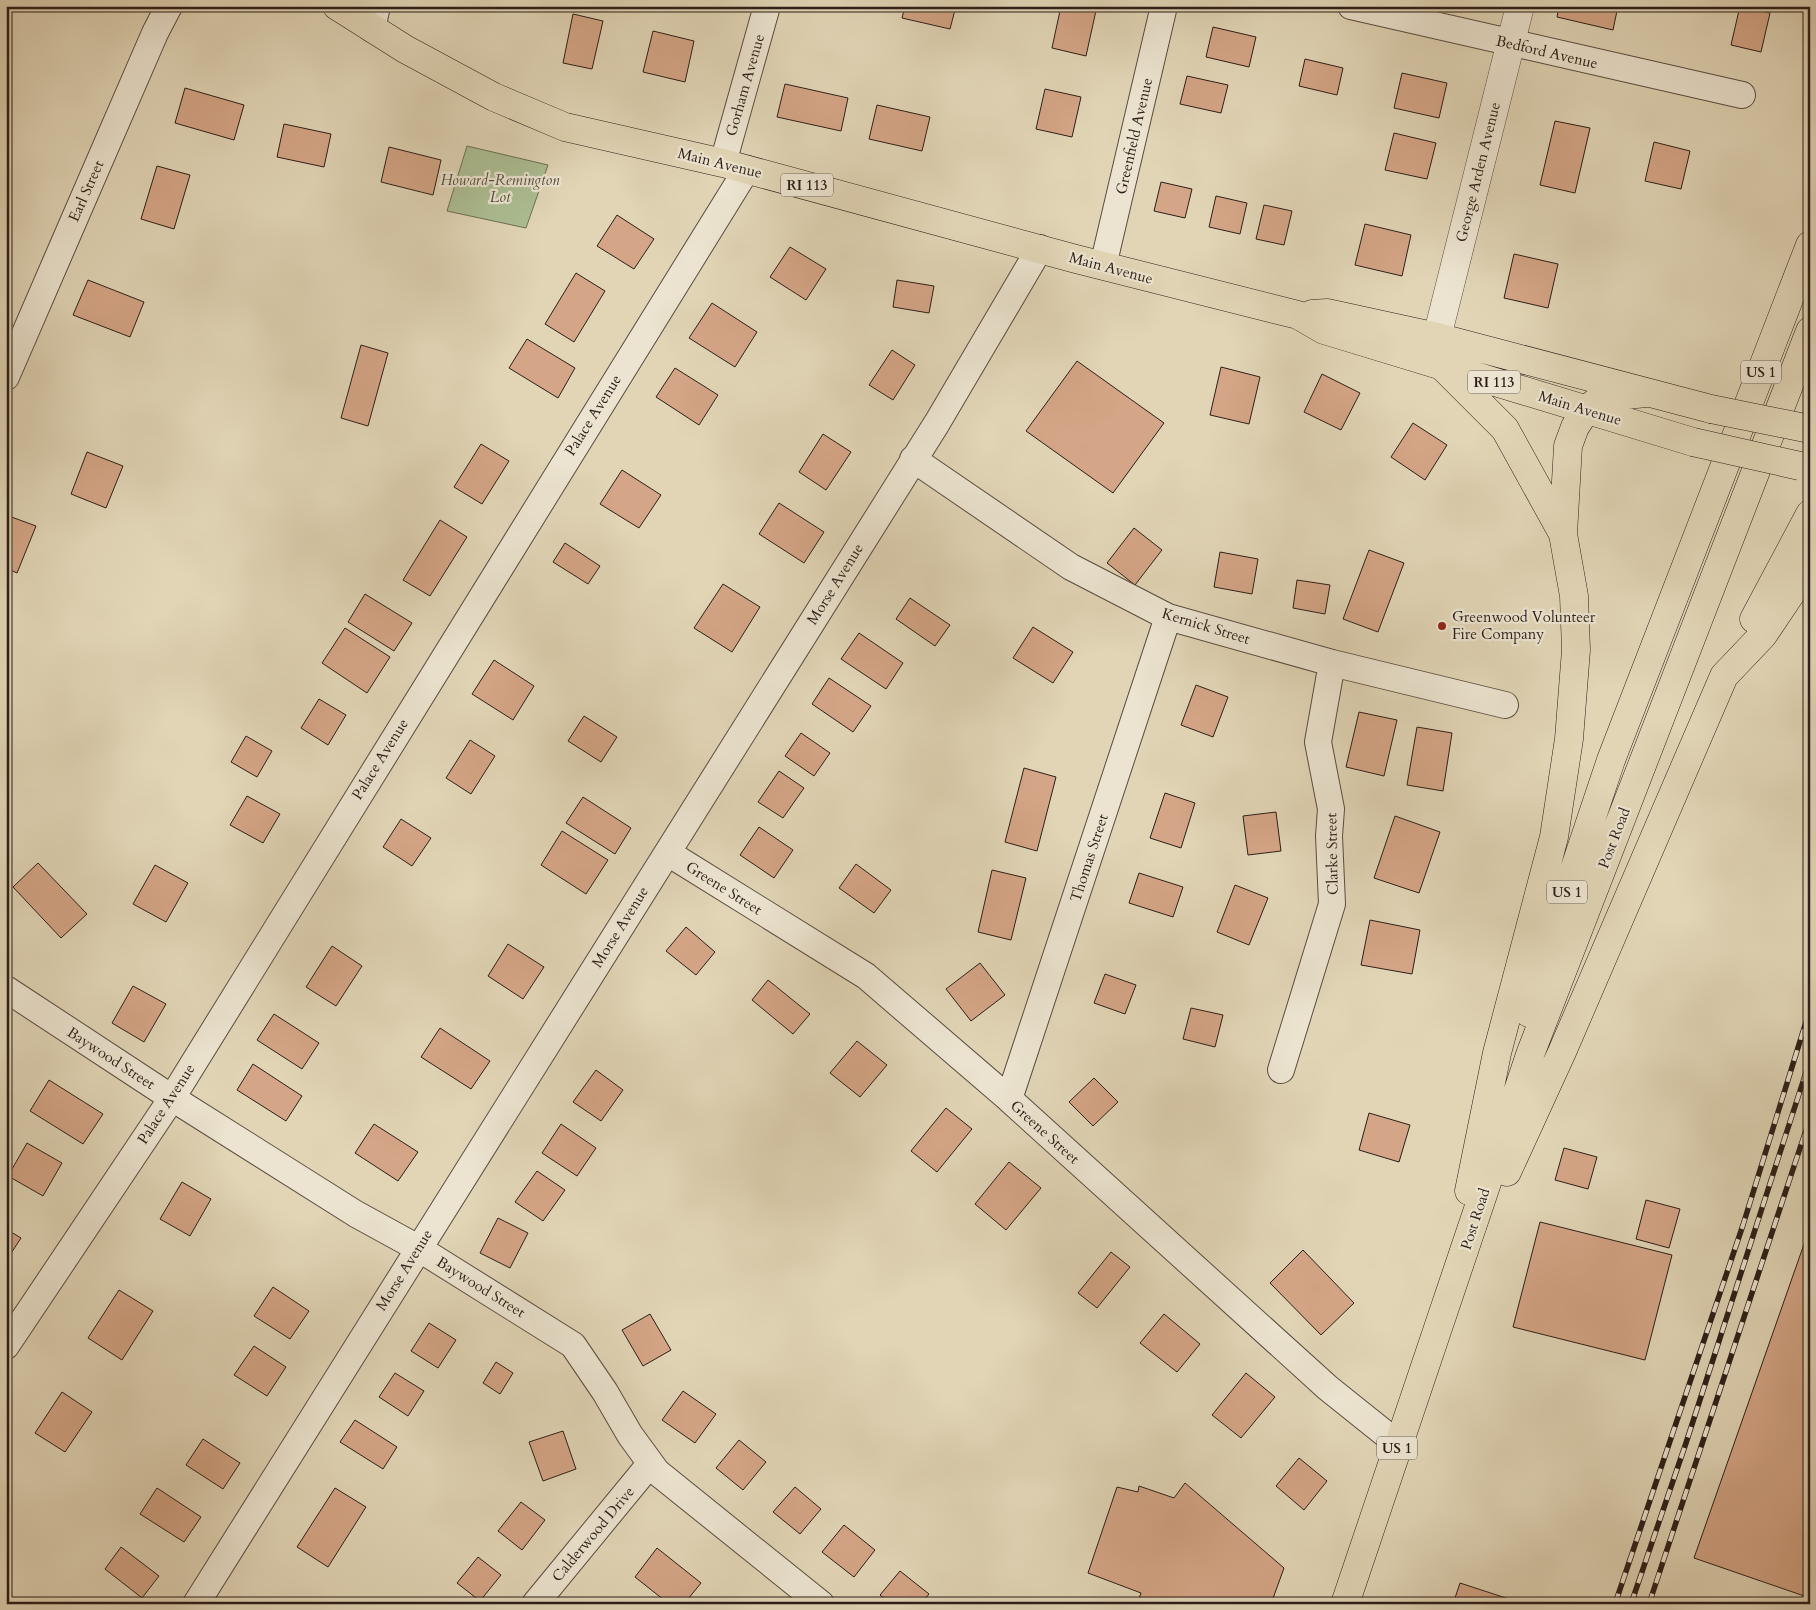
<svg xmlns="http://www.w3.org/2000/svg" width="1816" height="1610" viewBox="0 0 1816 1610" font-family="Cardo,serif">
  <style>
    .green { fill: #acbe93; stroke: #6c6e56 }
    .building { fill: #d4a586; stroke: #2c1f19 }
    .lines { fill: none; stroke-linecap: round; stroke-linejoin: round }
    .minor-casing { stroke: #594c40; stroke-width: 28 }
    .tertiary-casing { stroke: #594c40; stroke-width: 29 }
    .primary-casing { stroke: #2c1f19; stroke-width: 29 }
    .minor { stroke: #ece4d0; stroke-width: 26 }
    .tertiary { stroke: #ece4d0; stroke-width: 28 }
    .primary { stroke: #e1d5b6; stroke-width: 28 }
    .rail-casing { stroke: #2c1f19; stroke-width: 5.5 }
    .rail { stroke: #ece4d0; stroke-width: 4; stroke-dasharray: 11; stroke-linecap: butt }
    .primary-bridge-casing { stroke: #2c1f19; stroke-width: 29; stroke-linecap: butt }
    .primary-bridge { stroke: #e1d5b6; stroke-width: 28 }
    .poi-dot { fill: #8f2418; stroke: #ece4d0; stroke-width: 2 }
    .labels { text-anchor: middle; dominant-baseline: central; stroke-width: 4.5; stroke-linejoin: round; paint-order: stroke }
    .shield { fill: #ece4d0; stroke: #665a50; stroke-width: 1 }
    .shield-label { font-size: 14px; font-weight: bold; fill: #2c1f19 }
    .street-label { font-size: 15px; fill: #2c1f19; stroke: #ece4d0 }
    .park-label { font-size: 15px; font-style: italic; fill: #524f3e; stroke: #ece4d0 }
    .poi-label { font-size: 15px; fill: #2c1f19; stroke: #ece4d0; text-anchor: start }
  </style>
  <rect width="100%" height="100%" fill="#e1d5b6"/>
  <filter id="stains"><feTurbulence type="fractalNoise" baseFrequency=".004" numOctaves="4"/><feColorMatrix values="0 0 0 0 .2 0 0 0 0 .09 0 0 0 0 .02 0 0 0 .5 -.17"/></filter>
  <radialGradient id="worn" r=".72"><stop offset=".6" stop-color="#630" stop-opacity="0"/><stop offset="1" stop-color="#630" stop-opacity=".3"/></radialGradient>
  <path class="green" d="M 467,146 L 548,165 L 526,228 L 447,211 Z"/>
  <path class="building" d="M 905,6 L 956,6 L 950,29 L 902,18 Z
    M 1061,6 L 1097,6 L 1086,56 L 1052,48 Z
    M 1559,6 L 1618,6 L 1613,30 L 1557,17 Z
    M 1740,6 L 1770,13 L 1761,52 L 1731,45 Z
    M 573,14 L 603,21 L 592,69 L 563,63 Z
    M 1213,27 L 1256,37 L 1249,67 L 1206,57 Z
    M 653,31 L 694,41 L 685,82 L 643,72 Z
    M 1305,59 L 1343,68 L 1337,95 L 1299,86 Z
    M 1402,73 L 1447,83 L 1439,118 L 1394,108 Z
    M 1187,76 L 1228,85 L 1221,113 L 1180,104 Z
    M 785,84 L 848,98 L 841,131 L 777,117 Z
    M 185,88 L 244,105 L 234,140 L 175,123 Z
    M 1045,89 L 1081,97 L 1072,137 L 1036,129 Z
    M 877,105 L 930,117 L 922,151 L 869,139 Z
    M 1555,121 L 1590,128 L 1575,193 L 1540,185 Z
    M 284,124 L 331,134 L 324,167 L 277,157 Z
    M 1394,133 L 1436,143 L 1427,179 L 1385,170 Z
    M 1654,142 L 1690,151 L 1681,189 L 1645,181 Z
    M 389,147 L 441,160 L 433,195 L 381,182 Z
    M 157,166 L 190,175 L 174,229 L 141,219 Z
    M 1161,182 L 1192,189 L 1185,218 L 1154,211 Z
    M 1216,196 L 1247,203 L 1240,234 L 1209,227 Z
    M 1264,205 L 1292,211 L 1284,245 L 1256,239 Z
    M 617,215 L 654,239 L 634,269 L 597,246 Z
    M 1365,224 L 1411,235 L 1402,276 L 1355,265 Z
    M 790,247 L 826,269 L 806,300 L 770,277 Z
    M 1514,254 L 1558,264 L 1548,308 L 1504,298 Z
    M 576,273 L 605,291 L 574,342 L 545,324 Z
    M 88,280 L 144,302 L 130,337 L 73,315 Z
    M 897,280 L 934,286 L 929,313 L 893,307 Z
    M 712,303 L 757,332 L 735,367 L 689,338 Z
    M 527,339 L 575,368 L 558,398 L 509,368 Z
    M 361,345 L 388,353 L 368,426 L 341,418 Z
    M 892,350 L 915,365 L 893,400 L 869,385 Z
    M 1077,361 L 1164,423 L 1113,493 L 1026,431 Z
    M 1221,367 L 1260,377 L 1249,424 L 1210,415 Z
    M 675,368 L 718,395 L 699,425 L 656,397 Z
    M 1322,374 L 1360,393 L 1341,430 L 1304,412 Z
    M 1413,423 L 1447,445 L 1425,480 L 1391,457 Z
    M 823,434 L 851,452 L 826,490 L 799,472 Z
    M 481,444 L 509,461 L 482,504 L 454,487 Z
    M 87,452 L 123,466 L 106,508 L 71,494 Z
    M 622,470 L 661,495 L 639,528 L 600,504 Z
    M 779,503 L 824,532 L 804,563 L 759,534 Z
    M 6,515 L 36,526 L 17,573 L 6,568 Z
    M 440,520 L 467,537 L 430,596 L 403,580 Z
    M 1134,528 L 1162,550 L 1135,585 L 1107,563 Z
    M 565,543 L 600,566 L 588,584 L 553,562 Z
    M 1369,550 L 1404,563 L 1378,632 L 1343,619 Z
    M 1220,552 L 1258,559 L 1252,594 L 1214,587 Z
    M 1297,580 L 1330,585 L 1325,614 L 1293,608 Z
    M 723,584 L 760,607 L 732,652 L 694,628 Z
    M 365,594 L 412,623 L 394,651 L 348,622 Z
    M 910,598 L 950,625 L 935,646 L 896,619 Z
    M 1033,627 L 1073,652 L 1053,683 L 1013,658 Z
    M 345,628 L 390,657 L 367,693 L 322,663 Z
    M 859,633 L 903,663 L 886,689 L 841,659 Z
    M 494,660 L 534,686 L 513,720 L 472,694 Z
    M 829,678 L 871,706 L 853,732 L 812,704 Z
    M 1196,685 L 1228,697 L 1213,737 L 1181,725 Z
    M 319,699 L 346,715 L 328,745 L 301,728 Z
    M 1359,712 L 1397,720 L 1384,776 L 1346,767 Z
    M 584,716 L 617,737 L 601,762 L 568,741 Z
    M 1417,727 L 1452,733 L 1443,791 L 1407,785 Z
    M 801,733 L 830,753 L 814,776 L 785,756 Z
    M 246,736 L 272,751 L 257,777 L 231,762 Z
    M 470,740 L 495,756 L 471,794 L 446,778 Z
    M 1024,768 L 1056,777 L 1037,851 L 1005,842 Z
    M 779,771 L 804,788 L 783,818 L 758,802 Z
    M 1165,793 L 1195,803 L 1181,848 L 1150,838 Z
    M 247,796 L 280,814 L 263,843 L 230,825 Z
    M 583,797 L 631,828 L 615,854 L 566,823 Z
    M 1276,812 L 1281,851 L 1248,855 L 1243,816 Z
    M 1395,816 L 1440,832 L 1419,893 L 1374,878 Z
    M 401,819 L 431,838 L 412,866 L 383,847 Z
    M 759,827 L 793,850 L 774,878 L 740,855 Z
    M 562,831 L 608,860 L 586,894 L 541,865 Z
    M 38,863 L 87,914 L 61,938 L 13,887 Z
    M 856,864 L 891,890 L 874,913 L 839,888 Z
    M 155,865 L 188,883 L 166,922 L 133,904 Z
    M 992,870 L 1026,878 L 1011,940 L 978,932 Z
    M 1139,873 L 1183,887 L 1173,917 L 1129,903 Z
    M 1235,885 L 1268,898 L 1249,945 L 1217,932 Z
    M 1370,920 L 1420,930 L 1412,974 L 1361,965 Z
    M 686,927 L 715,952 L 696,975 L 666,951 Z
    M 508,944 L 544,967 L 523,999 L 488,976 Z
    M 332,946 L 362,966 L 336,1006 L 306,987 Z
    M 980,963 L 1005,995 L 971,1021 L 946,989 Z
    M 1105,974 L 1136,985 L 1125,1014 L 1094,1003 Z
    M 768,980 L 810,1014 L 793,1034 L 752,1000 Z
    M 133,986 L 166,1004 L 144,1042 L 112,1023 Z
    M 1191,1008 L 1223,1015 L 1215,1047 L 1183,1039 Z
    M 274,1014 L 319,1043 L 302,1069 L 257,1040 Z
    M 440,1028 L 490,1061 L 471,1089 L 421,1057 Z
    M 857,1041 L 887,1065 L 860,1097 L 830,1073 Z
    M 253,1064 L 302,1096 L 286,1121 L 237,1090 Z
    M 596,1070 L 623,1090 L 601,1121 L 573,1102 Z
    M 1094,1078 L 1118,1102 L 1093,1126 L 1069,1102 Z
    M 49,1080 L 103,1114 L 83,1144 L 30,1111 Z
    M 946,1108 L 972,1129 L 937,1172 L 911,1151 Z
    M 1369,1113 L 1410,1125 L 1399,1162 L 1359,1150 Z
    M 374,1124 L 418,1152 L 398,1181 L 355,1153 Z
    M 561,1124 L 596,1148 L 577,1176 L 542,1153 Z
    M 27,1143 L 62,1163 L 43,1196 L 8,1176 Z
    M 1564,1148 L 1597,1157 L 1588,1189 L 1555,1180 Z
    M 1009,1162 L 1041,1188 L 1006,1230 L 975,1204 Z
    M 537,1171 L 565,1190 L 543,1221 L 515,1202 Z
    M 182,1182 L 211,1199 L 190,1236 L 160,1219 Z
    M 1646,1200 L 1680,1209 L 1669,1248 L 1636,1239 Z
    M 498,1218 L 528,1233 L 510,1268 L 480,1253 Z
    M 1540,1222 L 1672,1255 L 1645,1360 L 1513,1327 Z
    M 1810,1227 L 1810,1598 L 1694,1558 Z
    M 6,1229 L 21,1238 L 6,1261 Z
    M 1303,1250 L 1354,1303 L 1321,1335 L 1270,1283 Z
    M 1111,1252 L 1130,1267 L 1097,1308 L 1078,1293 Z
    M 273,1287 L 309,1311 L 290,1339 L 254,1316 Z
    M 119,1290 L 153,1311 L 122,1360 L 88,1338 Z
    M 650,1314 L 671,1350 L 643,1366 L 622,1330 Z
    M 1164,1314 L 1200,1344 L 1177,1372 L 1140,1343 Z
    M 429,1323 L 456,1340 L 438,1368 L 411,1351 Z
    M 254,1346 L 286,1367 L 267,1396 L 234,1375 Z
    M 496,1362 L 513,1373 L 500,1394 L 483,1383 Z
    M 395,1373 L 424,1391 L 408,1416 L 379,1397 Z
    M 1246,1373 L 1275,1397 L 1241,1438 L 1212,1415 Z
    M 683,1391 L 716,1414 L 695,1443 L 662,1420 Z
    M 62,1392 L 92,1412 L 65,1452 L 35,1433 Z
    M 355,1420 L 397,1447 L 383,1469 L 340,1442 Z
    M 563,1431 L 576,1469 L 543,1481 L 529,1442 Z
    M 203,1439 L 240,1463 L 223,1489 L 186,1465 Z
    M 739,1440 L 766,1462 L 743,1490 L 716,1468 Z
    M 1299,1458 L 1327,1481 L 1304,1510 L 1276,1486 Z
    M 1185,1483 L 1284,1568 L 1271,1604 L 1137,1604 L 1141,1593 L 1088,1573 L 1117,1487 L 1138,1492 L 1139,1486 L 1174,1498 Z
    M 795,1487 L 821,1509 L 800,1534 L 773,1512 Z
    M 157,1488 L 201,1517 L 184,1542 L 140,1514 Z
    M 335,1488 L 366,1507 L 328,1567 L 297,1547 Z
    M 521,1502 L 545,1520 L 522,1550 L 498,1531 Z
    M 844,1525 L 875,1550 L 854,1577 L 822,1552 Z
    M 121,1547 L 159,1576 L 142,1598 L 105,1569 Z
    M 657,1548 L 701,1583 L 684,1604 L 669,1604 L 635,1577 Z
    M 478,1557 L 501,1575 L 480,1601 L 457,1583 Z
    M 900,1571 L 929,1594 L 921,1604 L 891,1604 L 880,1595 Z
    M 1460,1583 L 1509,1599 L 1508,1604 L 1453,1604 Z"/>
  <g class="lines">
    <defs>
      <path id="minor" d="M 1351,6 L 1742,95
        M 372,29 L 377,6
        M 723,163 L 767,6
        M 1103,266 L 1164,6
        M 6,377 L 155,33 L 169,6
        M 913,459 L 1071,567 L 1168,617 L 1332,663 L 1505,705
        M 668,853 L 866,976 L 1009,1099 L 1328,1388 L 1398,1444
        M 6,989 L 172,1098 L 356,1214 L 418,1248 L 573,1345 L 605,1392 L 630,1435 L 657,1472 L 821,1604
        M 1281,1070 L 1332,904 L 1329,836 L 1331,809 L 1318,742 L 1332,663
        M 1009,1099 L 1168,617
        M 6,1346 L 172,1098 L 747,169
        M 196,1604 L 937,423 L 1040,248
        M 535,1604 L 650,1464"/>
      <path id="tertiary" d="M 1437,337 L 1520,6"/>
      <path id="primary" d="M 337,6 L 405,49 L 494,97 L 565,127 L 723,163 L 1076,259 L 1298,315 L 1324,330 L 1693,442
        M 1312,314 L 1327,313 L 1437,337 L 1711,409
        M 1445,369 L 1505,429 L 1563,534
        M 1754,619 L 1810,514
        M 1529,1013 L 1546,954 L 1611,760 L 1810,245
        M 1507,1172 L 1562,1052 L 1724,676 L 1763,635 L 1810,565
        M 1469,1191 L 1497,1053 L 1554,837 L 1569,739 L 1576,650 L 1574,596 L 1563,534 L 1568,446 L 1575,427 L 1586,410 L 1602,397 L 1647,393
        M 1345,1604 L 1531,1052 L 1810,331"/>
    </defs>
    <use href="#minor" class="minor-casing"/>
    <use href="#tertiary" class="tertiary-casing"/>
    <use href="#primary" class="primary-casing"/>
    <use href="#minor" class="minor"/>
    <use href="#tertiary" class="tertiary"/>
    <use href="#primary" class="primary"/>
    <defs>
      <path id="rail" d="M 1615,1604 L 1743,1225 L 1810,1009
        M 1631,1604 L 1686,1443 L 1810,1060
        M 1649,1604 L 1810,1118"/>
    </defs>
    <use href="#rail" class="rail-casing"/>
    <use href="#rail" class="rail"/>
    <defs>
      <path id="primary-bridge" d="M 1711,409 L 1810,429
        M 1693,442 L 1800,466"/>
    </defs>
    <use href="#primary-bridge" class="primary-bridge-casing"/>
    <use href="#primary-bridge" class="primary-bridge"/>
  </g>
  <circle class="poi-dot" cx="1442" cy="626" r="5"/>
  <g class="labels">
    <g class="shield">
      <rect x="781" y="173.5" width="52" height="23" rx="4"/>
      <rect x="1741" y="360.5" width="40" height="23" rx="4"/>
      <rect x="1468" y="370.5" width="52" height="23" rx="4"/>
      <rect x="1547" y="880.5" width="40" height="23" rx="4"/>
      <rect x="1377" y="1436.5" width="40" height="23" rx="4"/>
    </g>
    <g class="shield-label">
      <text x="807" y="185">RI 113</text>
      <text x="1761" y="372">US 1</text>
      <text x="1494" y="382">RI 113</text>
      <text x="1567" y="892">US 1</text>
      <text x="1397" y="1448">US 1</text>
    </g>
    <g class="street-label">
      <text transform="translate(1547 52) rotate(13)">Bedford Avenue</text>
      <text transform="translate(745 85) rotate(-74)">Gorham Avenue</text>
      <text transform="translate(1134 136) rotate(-77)">Greenfield Avenue</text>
      <text transform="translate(720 163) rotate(14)">Main Avenue</text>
      <text transform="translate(1478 172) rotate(-76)">George Arden Avenue</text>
      <text transform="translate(86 191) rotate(-66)">Earl Street</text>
      <text transform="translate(1111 268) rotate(15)">Main Avenue</text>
      <text transform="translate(1580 408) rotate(17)">Main Avenue</text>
      <text transform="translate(593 415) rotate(-58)">Palace Avenue</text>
      <text transform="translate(835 584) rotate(-58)">Morse Avenue</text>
      <text transform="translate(1206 626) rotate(17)">Kernick Street</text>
      <text transform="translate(380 759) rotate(-58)">Palace Avenue</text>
      <text transform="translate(1614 838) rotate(-69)">Post Road</text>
      <text transform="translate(1332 854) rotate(-91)">Clarke Street</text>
      <text transform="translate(1089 858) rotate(-72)">Thomas Street</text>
      <text transform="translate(724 888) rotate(32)">Greene Street</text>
      <text transform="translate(620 927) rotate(-58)">Morse Avenue</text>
      <text transform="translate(111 1058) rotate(33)">Baywood Street</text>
      <text transform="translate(166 1104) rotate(-57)">Palace Avenue</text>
      <text transform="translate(1045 1132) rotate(42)">Greene Street</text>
      <text transform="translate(1475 1219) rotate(-72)">Post Road</text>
      <text transform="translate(404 1270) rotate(-58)">Morse Avenue</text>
      <text transform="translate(481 1287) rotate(32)">Baywood Street</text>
      <text transform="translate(593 1534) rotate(-50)">Calderwood Drive</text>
    </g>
    <g class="park-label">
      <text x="500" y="180">Howard-Remington<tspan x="500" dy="17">Lot</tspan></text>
    </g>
    <g class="poi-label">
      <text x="1452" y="617">Greenwood Volunteer<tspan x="1452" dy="17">Fire Company</tspan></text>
    </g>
  </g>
  <rect width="1816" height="1610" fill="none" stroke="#e1d5b6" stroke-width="25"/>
  <rect x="8" y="8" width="1801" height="1595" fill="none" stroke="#2c1f19" stroke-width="2.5"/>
  <rect x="12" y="12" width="1791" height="1585" fill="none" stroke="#2c1f19"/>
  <rect width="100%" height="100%" filter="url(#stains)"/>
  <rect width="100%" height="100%" fill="url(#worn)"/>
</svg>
